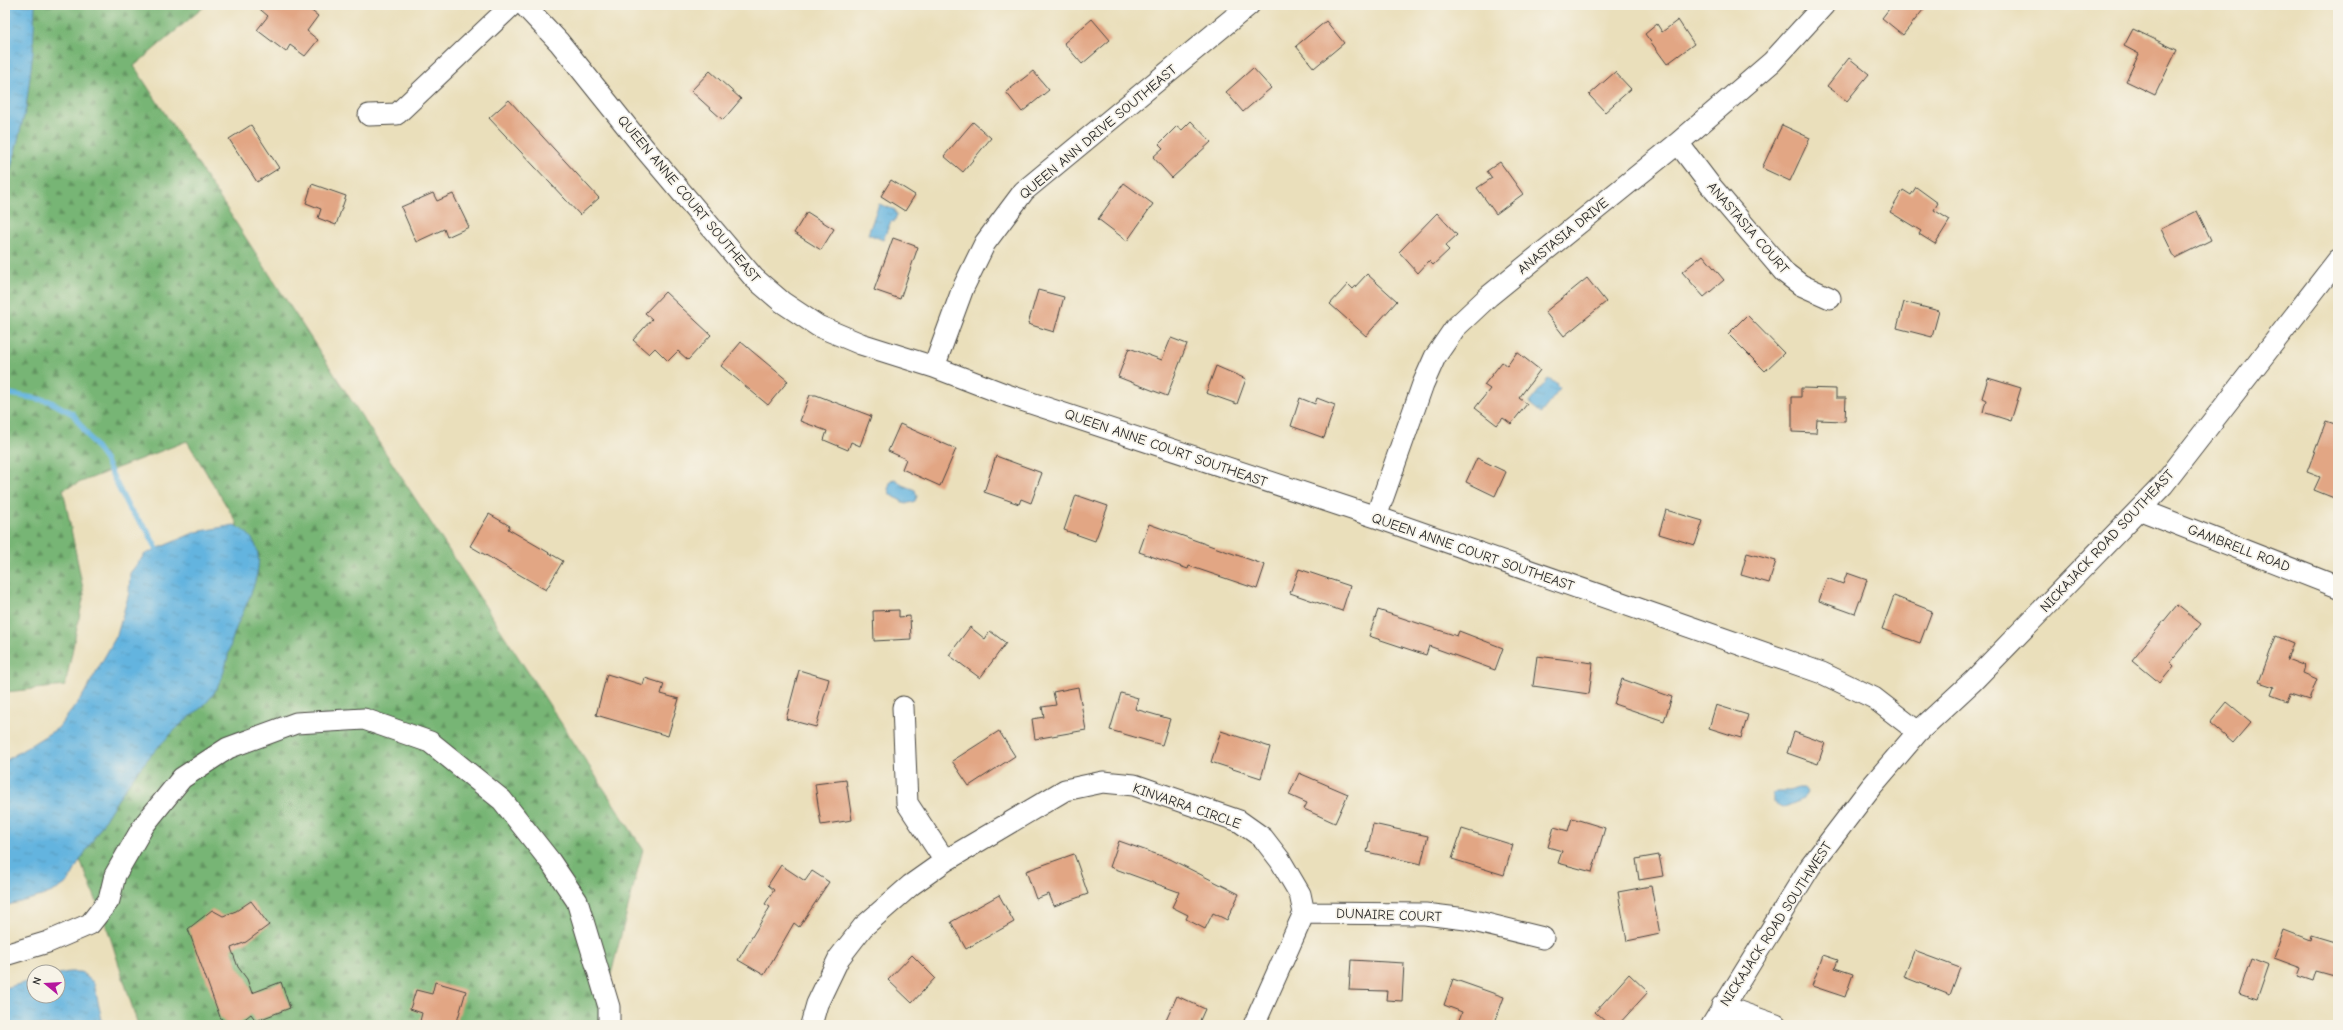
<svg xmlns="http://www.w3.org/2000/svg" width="2343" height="1030" viewBox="0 0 2343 1030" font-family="'Comic Neue',sans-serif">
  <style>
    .forest { fill: url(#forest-firs); stroke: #517050 }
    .water { fill: url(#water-ripples); stroke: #487085 }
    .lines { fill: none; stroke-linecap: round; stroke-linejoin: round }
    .stream { stroke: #64b4df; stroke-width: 5.5 }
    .building { fill: #e2a684 }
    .minor-casing { stroke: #484641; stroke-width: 23 }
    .minor { stroke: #fff; stroke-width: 21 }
    .labels { text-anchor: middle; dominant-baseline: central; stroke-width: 3.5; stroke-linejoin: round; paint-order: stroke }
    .street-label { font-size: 14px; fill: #2b2b2b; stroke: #f7f3e8 }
  </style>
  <defs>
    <pattern id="forest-firs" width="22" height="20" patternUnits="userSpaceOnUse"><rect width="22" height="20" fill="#77b575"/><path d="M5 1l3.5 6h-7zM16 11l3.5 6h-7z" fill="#629360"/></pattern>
    <pattern id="water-ripples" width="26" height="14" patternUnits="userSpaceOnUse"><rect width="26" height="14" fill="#64b4df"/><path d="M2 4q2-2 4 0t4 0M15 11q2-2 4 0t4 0" fill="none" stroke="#5393b5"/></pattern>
  </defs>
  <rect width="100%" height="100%" fill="#f7f3e8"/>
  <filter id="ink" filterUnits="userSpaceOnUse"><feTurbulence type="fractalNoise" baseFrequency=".025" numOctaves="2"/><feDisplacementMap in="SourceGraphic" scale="8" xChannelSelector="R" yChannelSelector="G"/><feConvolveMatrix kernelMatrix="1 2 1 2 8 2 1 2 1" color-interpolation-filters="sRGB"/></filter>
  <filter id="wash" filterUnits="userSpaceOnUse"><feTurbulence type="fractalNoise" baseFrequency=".012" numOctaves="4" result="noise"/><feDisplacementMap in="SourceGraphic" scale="16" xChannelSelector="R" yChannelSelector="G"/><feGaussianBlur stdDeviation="0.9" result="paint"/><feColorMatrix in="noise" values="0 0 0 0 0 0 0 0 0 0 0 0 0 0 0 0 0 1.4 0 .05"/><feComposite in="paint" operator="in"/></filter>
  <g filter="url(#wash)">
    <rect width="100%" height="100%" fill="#eadfbb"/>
    <path class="forest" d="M 5,5 L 206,5 L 134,66 L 643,849 L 598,1025 L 138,1025 L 107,927 L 77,852 L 213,666 L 237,523 L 187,441 L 63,489 L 84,594 L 65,686 L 5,692 Z"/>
    <path class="water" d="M 5,5 L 35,5 L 33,53 L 26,108 L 5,192 Z
      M 879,204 L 895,210 L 895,213 L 897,214 L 894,222 L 891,221 L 883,240 L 868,234 Z
      M 1548,379 L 1558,384 L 1557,386 L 1560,389 L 1541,413 L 1529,403 Z
      M 895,479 L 902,485 L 915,490 L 917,496 L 915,501 L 906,504 L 890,494 L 888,489 L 891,480 Z
      M 234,525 C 281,547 248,597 235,631 C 227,652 227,674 214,693 C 205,707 191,715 179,726 C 158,746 138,769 122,793 C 107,815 94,839 79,862 C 75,869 71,880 64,885 C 48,897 25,900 5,906 L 5,761 L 58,728 L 82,697 L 117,635 L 129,593 L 130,573 L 145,554 L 196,532 Z
      M 1797,788 L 1804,788 L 1807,792 L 1804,799 L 1782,808 L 1773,803 L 1773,794 L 1777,791 L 1790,791 Z
      M 69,972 L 81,972 L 94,983 L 103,1025 L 5,1025 L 5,988 L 34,980 L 34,996 L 58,996 L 58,974 Z"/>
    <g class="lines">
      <path class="stream" d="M 5,393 L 49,401 L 73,414 L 105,460 L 129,509 L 147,530 L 157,549"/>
    </g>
    <g id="blocks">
      <path class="building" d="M 255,5 L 304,5 L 318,16 L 307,31 L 318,40 L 305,56 L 290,45 L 286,52 L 257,30 L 268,16 Z
        M 1892,5 L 1927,5 L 1903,35 L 1882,18 Z
        M 1092,19 L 1110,40 L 1082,64 L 1064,43 Z
        M 1678,20 L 1694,44 L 1667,64 L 1645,34 L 1657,24 L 1662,32 Z
        M 1326,21 L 1344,43 L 1314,68 L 1296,46 Z
        M 2133,29 L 2177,50 L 2155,95 L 2126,81 L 2139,54 L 2124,46 Z
        M 1849,58 L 1869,74 L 1847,101 L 1827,86 Z
        M 1253,68 L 1271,88 L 1243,112 L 1226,92 Z
        M 710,71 L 741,99 L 723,120 L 691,91 Z
        M 1033,71 L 1049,90 L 1022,112 L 1006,92 Z
        M 1615,72 L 1631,89 L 1605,112 L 1589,95 Z
        M 509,100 L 599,198 L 580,215 L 489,118 Z
        M 1191,121 L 1211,142 L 1172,178 L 1153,157 L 1163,148 L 1159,144 L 1177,126 L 1182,130 Z
        M 973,122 L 991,138 L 963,172 L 944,156 Z
        M 251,125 L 279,168 L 257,182 L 229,139 Z
        M 1782,125 L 1810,138 L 1790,181 L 1762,168 Z
        M 1500,162 L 1523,194 L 1496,214 L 1477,188 L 1492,178 L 1487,171 Z
        M 891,180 L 915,195 L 905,211 L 881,196 Z
        M 1124,183 L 1153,204 L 1127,241 L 1098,219 Z
        M 312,184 L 346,196 L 336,225 L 318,218 L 321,209 L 306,203 Z
        M 1916,187 L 1938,203 L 1934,210 L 1950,220 L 1935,244 L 1919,234 L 1921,231 L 1890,212 L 1903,190 L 1911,195 Z
        M 433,193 L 437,201 L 453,194 L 469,227 L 447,237 L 444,229 L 416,242 L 401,207 Z
        M 2197,211 L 2211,240 L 2175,258 L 2161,229 Z
        M 807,212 L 834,229 L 821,250 L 794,233 Z
        M 1437,213 L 1457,235 L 1445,246 L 1449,250 L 1433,265 L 1429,261 L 1418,273 L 1399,252 Z
        M 893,238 L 918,247 L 900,299 L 874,290 Z
        M 1703,255 L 1724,280 L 1704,297 L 1682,272 Z
        M 1367,274 L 1397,301 L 1366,336 L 1330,304 L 1348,284 L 1353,289 Z
        M 1587,278 L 1606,302 L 1564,336 L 1545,312 Z
        M 1038,290 L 1064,297 L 1054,332 L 1028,324 Z
        M 665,292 L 711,335 L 688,360 L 678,351 L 668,361 L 655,348 L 649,354 L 633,340 L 652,319 L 645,313 Z
        M 1904,302 L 1939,311 L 1932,337 L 1897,328 Z
        M 1747,315 L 1784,353 L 1765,371 L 1728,334 Z
        M 1171,338 L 1187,344 L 1167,396 L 1118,377 L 1129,348 L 1162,360 Z
        M 741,342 L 788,381 L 768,405 L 721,366 Z
        M 1517,352 L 1540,370 L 1519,398 L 1527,404 L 1511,424 L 1503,418 L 1497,425 L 1475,408 L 1490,389 L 1484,385 L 1502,362 L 1507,366 Z
        M 1216,366 L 1246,379 L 1237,404 L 1206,393 Z
        M 1988,378 L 2021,388 L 2011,421 L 1983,412 L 1986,400 L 1982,398 Z
        M 1801,388 L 1836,389 L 1836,398 L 1846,398 L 1845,421 L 1817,420 L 1816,433 L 1792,432 L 1792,397 L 1801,397 Z
        M 810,395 L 816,395 L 871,416 L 860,446 L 851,442 L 848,450 L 824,440 L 827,431 L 800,421 Z
        M 1300,398 L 1315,404 L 1317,398 L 1335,405 L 1324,438 L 1291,426 Z
        M 2326,421 L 2338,425 L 2338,488 L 2334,498 L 2314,490 L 2320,477 L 2307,472 Z
        M 900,424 L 956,449 L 940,486 L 902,469 L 906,459 L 888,451 Z
        M 996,456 L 1042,473 L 1031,503 L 1021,499 L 1019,504 L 984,492 Z
        M 1477,458 L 1506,472 L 1495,496 L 1466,482 Z
        M 1076,495 L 1108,506 L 1095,541 L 1064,530 Z
        M 1666,510 L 1703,521 L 1695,545 L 1659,534 Z
        M 489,514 L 510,526 L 508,529 L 563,561 L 546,590 L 470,546 Z
        M 1149,524 L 1265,565 L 1257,589 L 1189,566 L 1188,569 L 1139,552 Z
        M 1747,553 L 1776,561 L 1769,583 L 1741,575 Z
        M 1299,569 L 1350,586 L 1342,611 L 1290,593 Z
        M 1847,573 L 1867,580 L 1855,614 L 1819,601 L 1827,578 L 1843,584 Z
        M 1894,596 L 1932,611 L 1920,643 L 1882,629 Z
        M 2177,605 L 2201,624 L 2170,662 L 2174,666 L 2160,683 L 2132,660 Z
        M 899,610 L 899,617 L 910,616 L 911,639 L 874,641 L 873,611 Z
        M 1378,610 L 1457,636 L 1459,631 L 1503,648 L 1495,670 L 1429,646 L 1426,655 L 1369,636 Z
        M 970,627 L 985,639 L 990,631 L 1006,643 L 980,678 L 949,655 Z
        M 2276,636 L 2293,643 L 2287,659 L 2305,666 L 2303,673 L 2317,679 L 2309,700 L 2290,694 L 2287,701 L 2271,695 L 2274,687 L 2259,682 Z
        M 1537,656 L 1593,663 L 1589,694 L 1533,686 Z
        M 799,670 L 829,679 L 816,727 L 786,719 Z
        M 607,674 L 643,685 L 645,678 L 664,684 L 661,694 L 679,699 L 668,736 L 596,715 Z
        M 1622,679 L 1672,697 L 1664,721 L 1614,704 Z
        M 1078,687 L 1086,730 L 1035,739 L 1032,719 L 1044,717 L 1042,707 L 1056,705 L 1053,692 Z
        M 1121,693 L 1138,698 L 1135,709 L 1170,719 L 1162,745 L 1110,730 Z
        M 2227,702 L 2251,722 L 2233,743 L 2210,723 Z
        M 1716,705 L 1748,715 L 1741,738 L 1709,728 Z
        M 999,731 L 1015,756 L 969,786 L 952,761 Z
        M 1221,731 L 1270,747 L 1261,778 L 1211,762 Z
        M 1794,732 L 1825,743 L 1818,764 L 1787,753 Z
        M 1299,773 L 1348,794 L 1335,823 L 1304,809 L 1307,803 L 1289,795 Z
        M 846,780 L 852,820 L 821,825 L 815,784 Z
        M 1572,818 L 1605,828 L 1592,872 L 1558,863 L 1562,851 L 1548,847 L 1554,827 L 1568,831 Z
        M 1373,824 L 1428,836 L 1421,864 L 1367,852 Z
        M 1462,829 L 1513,845 L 1504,875 L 1452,859 Z
        M 1119,841 L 1170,859 L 1239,894 L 1227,920 L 1213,913 L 1205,929 L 1186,919 L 1188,915 L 1172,907 L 1179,892 L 1110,867 Z
        M 1074,854 L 1088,894 L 1054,906 L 1049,894 L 1036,899 L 1026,871 Z
        M 1659,855 L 1663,876 L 1639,880 L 1636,859 Z
        M 781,865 L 805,881 L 812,871 L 829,882 L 799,927 L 794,923 L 764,975 L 738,960 L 770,907 L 765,904 L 774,890 L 768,885 Z
        M 1651,886 L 1660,934 L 1627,941 L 1618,892 Z
        M 999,895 L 1014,922 L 966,949 L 951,922 Z
        M 251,901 L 269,925 L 246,942 L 231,948 L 238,967 L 247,979 L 252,993 L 281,982 L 290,1008 L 256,1021 L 251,1014 L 237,1025 L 227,1025 L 220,1017 L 188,929 L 212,910 L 223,916 L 236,911 Z
        M 2284,930 L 2310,940 L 2311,935 L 2338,943 L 2338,977 L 2316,971 L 2313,981 L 2298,976 L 2301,968 L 2274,958 Z
        M 1914,951 L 1960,968 L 1950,995 L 1904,977 Z
        M 912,955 L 935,978 L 912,1003 L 888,980 Z
        M 1823,955 L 1838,960 L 1835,968 L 1853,974 L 1845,997 L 1812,986 Z
        M 2251,958 L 2269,965 L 2257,1000 L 2239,994 Z
        M 1351,960 L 1404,963 L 1402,1001 L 1386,1000 L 1387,991 L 1349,990 Z
        M 1629,974 L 1648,992 L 1618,1025 L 1609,1025 L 1595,1012 Z
        M 1453,979 L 1504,997 L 1494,1025 L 1457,1025 L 1462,1012 L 1444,1005 Z
        M 435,982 L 466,991 L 456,1025 L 419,1025 L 422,1013 L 410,1009 L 416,990 L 432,994 Z
        M 1177,996 L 1205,1009 L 1198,1025 L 1164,1025 Z"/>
    </g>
  </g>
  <g filter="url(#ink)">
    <use href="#blocks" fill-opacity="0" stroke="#484641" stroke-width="1"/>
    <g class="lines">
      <defs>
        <path id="minor" d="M 524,5 L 559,42 L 644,148 L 754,278 L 782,302 L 818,326 L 861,344 L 934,367 L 1007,395 L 1376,517 L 1822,673 L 1874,698 L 1918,732
          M 369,115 L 397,114 L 512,5
          M 1678,143 L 1710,185 L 1784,272 L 1801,285 L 1830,298
          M 934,367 L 963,288 L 985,243 L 1024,191 L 1249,5
          M 2141,510 L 2338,587
          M 1376,517 L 1423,384 L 1435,357 L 1455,328 L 1489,296 L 1678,143 L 1772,62 L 1824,5
          M 903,707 L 907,803 L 945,861
          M 1304,913 L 1425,914 L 1466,919 L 1543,938
          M 5,955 L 48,942 L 90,924 L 109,900 L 115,875 L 144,825 L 182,778 L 228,748 L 296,723 L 364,719 L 430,742 L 502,800 L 550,861 L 577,901 L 609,1007 L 609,1025
          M 1722,1006 L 1776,1025
          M 811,1025 L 817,1004 L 839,958 L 863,927 L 911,885 L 945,861 L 1065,790 L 1103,782 L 1134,785 L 1239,821 L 1263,838 L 1280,860 L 1300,894 L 1304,913 L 1254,1025
          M 1712,1025 L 1810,867 L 1871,787 L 1918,732 L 1973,681 L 2163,485 L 2338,260"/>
      </defs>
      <use href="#minor" class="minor-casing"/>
      <use href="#minor" class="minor"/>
    </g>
  </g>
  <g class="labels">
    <g class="street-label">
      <text transform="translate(1098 132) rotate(-40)">QUEEN ANN DRIVE SOUTHEAST</text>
      <text transform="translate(689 199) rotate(50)">QUEEN ANNE COURT SOUTHEAST</text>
      <text transform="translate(1748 228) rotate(49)">ANASTASIA COURT</text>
      <text transform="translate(1563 236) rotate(-39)">ANASTASIA DRIVE</text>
      <text transform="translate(1166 448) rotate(19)">QUEEN ANNE COURT SOUTHEAST</text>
      <text transform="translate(2107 541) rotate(-47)">NICKAJACK ROAD SOUTHEAST</text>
      <text transform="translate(2239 548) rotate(21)">GAMBRELL ROAD</text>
      <text transform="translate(1473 552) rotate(19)">QUEEN ANNE COURT SOUTHEAST</text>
      <text transform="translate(1187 806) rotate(19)">KINVARRA CIRCLE</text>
      <text transform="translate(1389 915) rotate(2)">DUNAIRE COURT</text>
      <text transform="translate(1776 924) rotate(-57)">NICKAJACK ROAD SOUTHWEST</text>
    </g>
  </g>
  <rect width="2343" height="1030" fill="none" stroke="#f7f3e8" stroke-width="20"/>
  <g transform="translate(46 984) rotate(288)"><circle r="19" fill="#f7f3e8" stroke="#a5a39c"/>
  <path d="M0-3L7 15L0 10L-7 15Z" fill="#b5179e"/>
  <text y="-6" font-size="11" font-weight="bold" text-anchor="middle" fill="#2b2b2b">N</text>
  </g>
</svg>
